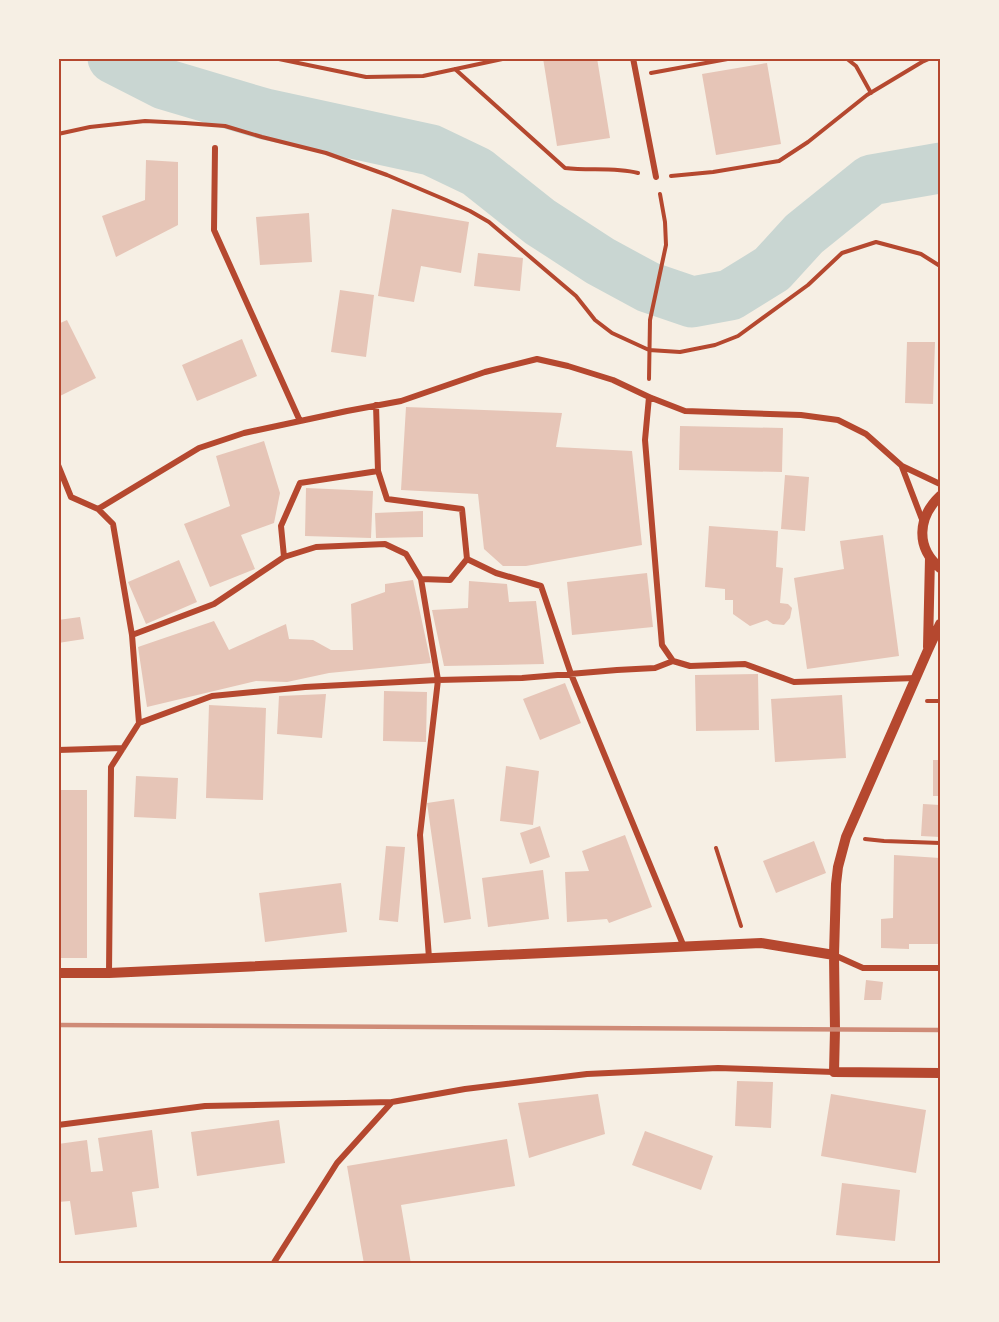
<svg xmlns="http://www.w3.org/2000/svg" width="999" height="1322" viewBox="0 0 999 1322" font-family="'Fira Sans Condensed',sans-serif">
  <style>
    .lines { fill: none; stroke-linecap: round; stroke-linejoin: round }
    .river { stroke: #c9d6d2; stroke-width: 51 }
    .building { fill: #e6c5b7 }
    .path { stroke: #b5482f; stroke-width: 4 }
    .minor { stroke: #b5482f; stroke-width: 6 }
    .tertiary { stroke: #b5482f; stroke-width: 10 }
    .rail { stroke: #cf8b77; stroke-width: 4.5 }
    .neatline { fill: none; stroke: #b5482f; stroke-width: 2 }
  </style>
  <rect width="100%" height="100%" fill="#f6efe4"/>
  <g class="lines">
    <path class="river" d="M 113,58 L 164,84 L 265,114 L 431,150 L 477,172 L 540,222 L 600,261 L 648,287 L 692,302 L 730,295 L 772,269 L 804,234 L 871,180 L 940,168"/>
  </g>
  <path class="building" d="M 543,58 L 597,58 L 610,138 L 557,146 Z
    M 767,63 L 781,144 L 716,155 L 702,74 Z
    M 146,160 L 178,162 L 178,225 L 116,257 L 102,216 L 145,200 Z
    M 392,209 L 469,222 L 461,273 L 421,266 L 414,302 L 378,296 Z
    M 309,213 L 312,262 L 260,265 L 256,217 Z
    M 478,253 L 523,258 L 520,291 L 474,286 Z
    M 340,290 L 374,295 L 366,357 L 331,352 Z
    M 67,320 L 96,378 L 58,397 L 58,324 Z
    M 242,339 L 257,376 L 197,401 L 182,365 Z
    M 907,342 L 935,342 L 933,404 L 905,403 Z
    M 406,407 L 562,413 L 556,447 L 632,451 L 642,545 L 526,566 L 503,566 L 484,549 L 478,494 L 401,490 Z
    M 680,426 L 783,428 L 782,472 L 679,470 Z
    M 264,441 L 280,493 L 274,523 L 241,535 L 255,569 L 210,587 L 184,524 L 230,506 L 216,456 Z
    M 785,475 L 809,477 L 805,531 L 781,529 Z
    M 306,488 L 373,491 L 371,538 L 305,536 Z
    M 423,511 L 423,537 L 376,538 L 375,513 Z
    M 709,526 L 778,531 L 776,567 L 783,568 L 780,603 L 788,604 L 792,608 L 790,618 L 784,625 L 773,624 L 767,620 L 750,626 L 733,614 L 733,600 L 725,600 L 725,589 L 705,587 Z
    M 883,535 L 899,656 L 807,669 L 794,578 L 844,569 L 840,541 Z
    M 179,560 L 197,602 L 146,624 L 128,582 Z
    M 647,573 L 653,627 L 572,635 L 567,582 Z
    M 413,580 L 431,663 L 329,673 L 287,682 L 256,681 L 147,707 L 138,647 L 214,621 L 229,650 L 286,624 L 289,639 L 313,640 L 331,650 L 353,650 L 351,604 L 385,592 L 385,584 Z
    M 469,581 L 507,584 L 509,602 L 536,601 L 544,664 L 444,666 L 432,610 L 468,608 Z
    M 80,617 L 84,639 L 58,643 L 58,620 Z
    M 758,674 L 759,730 L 696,731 L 695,675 Z
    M 565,683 L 581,723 L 540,740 L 523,699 Z
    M 384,691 L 427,692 L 426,742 L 383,741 Z
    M 326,694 L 322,738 L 277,734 L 279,696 Z
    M 842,695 L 846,758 L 775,762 L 771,699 Z
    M 209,705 L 266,708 L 263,800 L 206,798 Z
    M 933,760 L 940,760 L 940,796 L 933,796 Z
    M 506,766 L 539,771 L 533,825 L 500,821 Z
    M 136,776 L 178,778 L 176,819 L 134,817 Z
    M 58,790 L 87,790 L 87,958 L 58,958 Z
    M 454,799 L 471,919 L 444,923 L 427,803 Z
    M 923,804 L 940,805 L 940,837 L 921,836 Z
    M 540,826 L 550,857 L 530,864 L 520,833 Z
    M 625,835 L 652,907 L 609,923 L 607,919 L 567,922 L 565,872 L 589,871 L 582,851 Z
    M 814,841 L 826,873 L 776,893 L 763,861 Z
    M 386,846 L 405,847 L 398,922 L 379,920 Z
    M 894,855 L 940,858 L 940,944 L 909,944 L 909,949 L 881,948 L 881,919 L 893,918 Z
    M 543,870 L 549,919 L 488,927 L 482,878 Z
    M 341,883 L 347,932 L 265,942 L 259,893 Z
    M 866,980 L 883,982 L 881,1000 L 864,1000 Z
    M 737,1081 L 773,1082 L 771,1128 L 735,1126 Z
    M 598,1094 L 605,1134 L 529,1158 L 518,1103 Z
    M 831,1094 L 926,1110 L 916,1173 L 821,1156 Z
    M 279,1120 L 285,1163 L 197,1176 L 191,1132 Z
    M 152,1130 L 159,1188 L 132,1192 L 137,1227 L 75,1235 L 70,1201 L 58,1202 L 58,1144 L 87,1140 L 91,1172 L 103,1171 L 98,1138 Z
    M 645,1131 L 713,1156 L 701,1190 L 632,1165 Z
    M 507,1139 L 515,1186 L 401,1205 L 411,1264 L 364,1264 L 347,1166 Z
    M 842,1183 L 900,1190 L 895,1241 L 836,1235 Z"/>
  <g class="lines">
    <path class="path" d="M 274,58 L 366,77 L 423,76 L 507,58
      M 846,58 L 856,66 L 871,93
      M 455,69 L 565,168 C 589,171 614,167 638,173
      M 651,73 L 733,58
      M 58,134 L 90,127 L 145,121 L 185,123 L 225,126 L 262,137 L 326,153 L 387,175 L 446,200 L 470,211 L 489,222 L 576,296 L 595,320 L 612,333 L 649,350 L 680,352 L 715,345 L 738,336 L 808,285 L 842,253 L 876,242 L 921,254 L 940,266
      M 671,176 L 713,172 L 779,161 L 808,142 L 867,95 L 922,62 L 931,58
      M 649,379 L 650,320 L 666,245 L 665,222 L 660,194
      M 927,701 L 940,701
      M 865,839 L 884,841 L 940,843
      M 716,848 L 741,926"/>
    <path class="minor" d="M 633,58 L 656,177
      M 215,148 L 214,230 L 300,421
      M 649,397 L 645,440 L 662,645 L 673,661 L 690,666 L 745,664 L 794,682 L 916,678
      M 376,405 L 378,471 L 387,499 L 462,509 L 467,559 L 450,580 L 421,579
      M 58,465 L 71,497 L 98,509 L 113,524 L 132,635 L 139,723 L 111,767 L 109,973
      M 902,467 L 923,522
      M 98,509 L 199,448 L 244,433 L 347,411 L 401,401 L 485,372 L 537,359 L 568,366 L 613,380 L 649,397 L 685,411 L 801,415 L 838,420 L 866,434 L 902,466 L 940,484
      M 284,557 L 281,526 L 300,483 L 378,471
      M 467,559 L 496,573 L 541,586 L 571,674 L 684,947
      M 132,635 L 214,604 L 284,557 L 316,547 L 385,544 L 406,554 L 421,579 L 438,680 L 420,835 L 429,958
      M 139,723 L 212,696 L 305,687 L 438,680 L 522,678 L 617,670 L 655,668 L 673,661
      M 58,750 L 123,748
      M 834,955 L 863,968 L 940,968
      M 58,1125 L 205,1106 L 392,1102
      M 273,1264 L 337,1163 L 392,1102 L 465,1089 L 587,1074 L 718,1068 L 834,1072"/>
    <path class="tertiary" d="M 940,496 C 918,517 915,547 940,568
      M 940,624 L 928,650 L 846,837 L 838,867 L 836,884 L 834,955 L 835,1030 L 834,1072 L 940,1073
      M 928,647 L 930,558
      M 58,973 L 109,973 L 761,943 L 834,955"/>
    <path class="rail" d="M 58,1025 L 940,1030"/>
  </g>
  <rect width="999" height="1322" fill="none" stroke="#f6efe4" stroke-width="120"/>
  <rect x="60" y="60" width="879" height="1202" class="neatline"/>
</svg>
